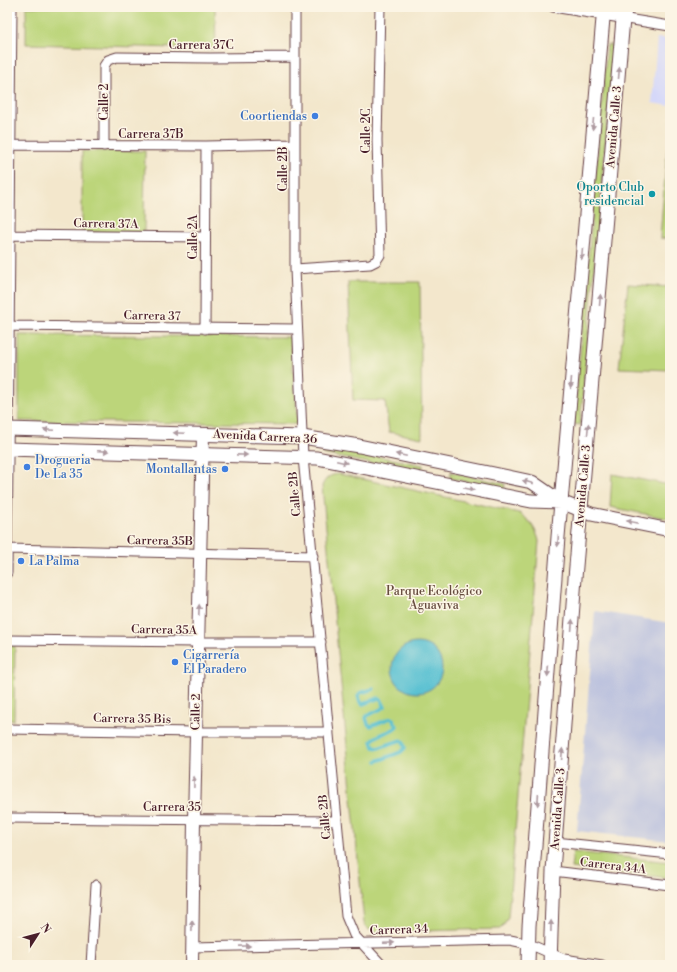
<svg xmlns="http://www.w3.org/2000/svg" width="677" height="972" viewBox="0 0 677 972" font-family="'Libre Bodoni',serif">
  <style>
    .built { fill: #d5d8f9 }
    .industrial { fill: #bdc3de }
    .green { fill: #bcd57a; stroke: #837a52 }
    .water { fill: #56c0d2; stroke: #50707e }
    .lines { fill: none; stroke-linecap: round; stroke-linejoin: round }
    .stream { stroke: #56c0d2; stroke-width: 3.5 }
    .minor-casing { stroke: #633d43; stroke-width: 11 }
    .tertiary-casing { stroke: #633d43; stroke-width: 14 }
    .secondary-casing { stroke: #633d43; stroke-width: 15 }
    .minor { stroke: #fff; stroke-width: 9 }
    .tertiary { stroke: #fff; stroke-width: 12 }
    .secondary { stroke: #fff; stroke-width: 13 }
    .oneway { fill: #ae9aa0 }
    .shop-dot { fill: #3f7fe0; stroke: #fcf5e5; stroke-width: 1.5 }
    .culture-dot { fill: #0f9aa8; stroke: #fcf5e5; stroke-width: 1.5 }
    .labels { text-anchor: middle; dominant-baseline: central; stroke-width: 3; stroke-linejoin: round; paint-order: stroke }
    .street-label { font-size: 12px; fill: #4a1f2b; stroke: #fcf5e5 }
    .shop-label { font-size: 12px; fill: #366cbe; stroke: #fcf5e5; text-anchor: start }
    .culture-label { font-size: 12px; fill: #0d838f; stroke: #fcf5e5; text-anchor: end }
    .park-label { font-size: 12px; fill: #664c3f; stroke: #fcf5e5 }
  </style>
  <rect width="100%" height="100%" fill="#fcf5e5"/>
  <filter id="ink" filterUnits="userSpaceOnUse"><feTurbulence type="fractalNoise" baseFrequency=".025" numOctaves="2"/><feDisplacementMap in="SourceGraphic" scale="8" xChannelSelector="R" yChannelSelector="G"/><feConvolveMatrix kernelMatrix="1 2 1 2 8 2 1 2 1" color-interpolation-filters="sRGB"/></filter>
  <filter id="wash" filterUnits="userSpaceOnUse"><feTurbulence type="fractalNoise" baseFrequency=".012" numOctaves="4" result="noise"/><feDisplacementMap in="SourceGraphic" scale="16" xChannelSelector="R" yChannelSelector="G"/><feGaussianBlur stdDeviation="0.9" result="paint"/><feColorMatrix in="noise" values="0 0 0 0 0 0 0 0 0 0 0 0 0 0 0 0 0 1.4 0 .05"/><feComposite in="paint" operator="in"/></filter>
  <g filter="url(#wash)">
    <rect width="100%" height="100%" fill="#f3e7cc"/>
    <path class="built" d="M 657,38 L 670,40 L 670,106 L 652,103 Z"/>
    <path class="industrial" d="M 595,611 L 670,623 L 670,841 L 577,831 Z"/>
    <path class="green" d="M 26,7 L 215,7 L 216,49 L 26,44 Z
      M 607,45 L 614,45 L 580,425 L 574,424 Z
      M 667,150 L 670,150 L 670,239 L 660,238 Z
      M 82,151 L 145,151 L 144,233 L 82,232 Z
      M 348,282 L 420,282 L 422,438 L 389,432 L 385,401 L 353,400 Z
      M 628,284 L 670,287 L 670,370 L 619,368 Z
      M 19,335 L 290,337 L 298,424 L 19,421 Z
      M 324,446 L 423,465 L 422,473 L 322,454 Z
      M 451,472 L 505,484 L 504,490 L 450,478 Z
      M 339,474 L 519,513 C 530,520 536,529 539,541 L 508,917 L 504,925 L 500,929 L 376,932 C 370,931 367,929 364,923 L 322,486 C 326,477 330,475 339,474 Z
      M 612,474 L 670,485 L 670,519 L 610,507 Z
      M 7,646 L 15,646 L 14,720 L 7,720 Z
      M 573,852 L 670,862 L 670,878 L 571,868 Z"/>
    <path class="water" d="M392 668a25 25 0 1 1 50 0a25 25 0 1 1-50 0Z"/>
    <g class="lines">
      <path class="stream" d="M 373,689 L 360,693 L 358,696 L 360,702 L 363,704 L 379,698 L 381,699 L 385,707 L 367,716 L 366,718 L 368,724 L 371,726 L 391,718 L 393,719 L 397,726 C 391,734 378,732 372,741 L 374,747 L 378,748 L 401,740 L 403,741 L 405,748 L 401,752 L 377,761"/>
    </g>
  </g>
  <g filter="url(#ink)">
    <g class="lines">
      <defs>
        <path id="minor" d="M 295,7 L 295,269 L 303,457 L 346,916 L 354,935 L 382,965
          M 553,7 L 670,26
          M 7,145 L 206,146 L 295,144
          M 104,146 L 104,66 L 108,60 L 117,57 L 210,58 L 295,57
          M 7,235 L 205,237
          M 295,269 L 370,264 L 376,261 L 380,255 L 377,140 L 380,7
          M 7,326 L 297,329
          M 205,329 L 206,146
          M 7,549 L 313,556
          M 7,573 L 12,7
          M 7,640 L 198,642 L 321,642
          M 7,729 L 196,732 L 329,732
          M 7,818 L 337,821
          M 555,842 L 670,854
          M 553,871 L 670,885
          M 192,947 L 510,940 L 529,944 L 564,959 L 602,965
          M 91,965 L 96,885"/>
        <path id="tertiary" d="M 192,965 L 194,820 L 203,434"/>
        <path id="secondary" d="M 7,429 L 302,437 L 359,446 L 532,482 L 561,502 L 591,514 L 670,530
          M 7,449 L 317,458 L 531,501 L 561,502
          M 528,965 L 529,926 L 558,537 L 604,7
          M 550,965 L 553,871 L 575,578 L 623,19 L 626,7"/>
      </defs>
      <use href="#minor" class="minor-casing"/>
      <use href="#tertiary" class="tertiary-casing"/>
      <use href="#secondary" class="secondary-casing"/>
      <use href="#minor" class="minor"/>
      <use href="#tertiary" class="tertiary"/>
      <use href="#secondary" class="secondary"/>
    </g>
    <defs><path id="oneway-solid" d="M-6-.8H1V-3.2L6.5 0L1 3.2V.8H-6Z"/></defs>
    <g class="oneway">
      <use href="#oneway-solid" transform="translate(619 73) rotate(-85)"/>
      <use href="#oneway-solid" transform="translate(593 124) rotate(95)"/>
      <use href="#oneway-solid" transform="translate(582 254) rotate(95)"/>
      <use href="#oneway-solid" transform="translate(600 300) rotate(-85)"/>
      <use href="#oneway-solid" transform="translate(571 383) rotate(95)"/>
      <use href="#oneway-solid" transform="translate(588 429) rotate(-85)"/>
      <use href="#oneway-solid" transform="translate(49 430) rotate(-178)"/>
      <use href="#oneway-solid" transform="translate(179 433) rotate(-178)"/>
      <use href="#oneway-solid" transform="translate(103 451) rotate(2)"/>
      <use href="#oneway-solid" transform="translate(242 455) rotate(1)"/>
      <use href="#oneway-solid" transform="translate(401 455) rotate(-168)"/>
      <use href="#oneway-solid" transform="translate(342 462) rotate(12)"/>
      <use href="#oneway-solid" transform="translate(528 482) rotate(-164)"/>
      <use href="#oneway-solid" transform="translate(469 489) rotate(12)"/>
      <use href="#oneway-solid" transform="translate(632 522) rotate(-169)"/>
      <use href="#oneway-solid" transform="translate(558 541) rotate(94)"/>
      <use href="#oneway-solid" transform="translate(199 610) rotate(-88)"/>
      <use href="#oneway-solid" transform="translate(572 625) rotate(-86)"/>
      <use href="#oneway-solid" transform="translate(548 671) rotate(94)"/>
      <use href="#oneway-solid" transform="translate(562 754) rotate(-86)"/>
      <use href="#oneway-solid" transform="translate(194 782) rotate(-89)"/>
      <use href="#oneway-solid" transform="translate(538 800) rotate(94)"/>
      <use href="#oneway-solid" transform="translate(192 926) rotate(-89)"/>
      <use href="#oneway-solid" transform="translate(551 926) rotate(-89)"/>
      <use href="#oneway-solid" transform="translate(389 943) rotate(-2)"/>
      <use href="#oneway-solid" transform="translate(245 946) rotate(-1)"/>
    </g>
  </g>
  <g class="shop-dot">
    <circle cx="315" cy="116" r="4"/>
    <circle cx="27" cy="467" r="4"/>
    <circle cx="225" cy="469" r="4"/>
    <circle cx="21" cy="561" r="4"/>
    <circle cx="175" cy="662" r="4"/>
  </g>
  <circle class="culture-dot" cx="652" cy="194" r="4"/>
  <g class="labels">
    <g class="street-label">
      <text x="201" y="45">Carrera 37C</text>
      <text transform="translate(104 102) rotate(-90)">Calle 2</text>
      <text transform="translate(614 127) rotate(-85)">Avenida Calle 3</text>
      <text transform="translate(366 131) rotate(-90)">Calle 2C</text>
      <text x="151" y="134">Carrera 37B</text>
      <text transform="translate(283 169) rotate(-90)">Calle 2B</text>
      <text transform="translate(106 224) rotate(1)">Carrera 37A</text>
      <text transform="translate(193 237) rotate(-90)">Calle 2A</text>
      <text transform="translate(152 316) rotate(1)">Carrera 37</text>
      <text transform="translate(265 437) rotate(3)">Avenida Carrera 36</text>
      <text transform="translate(583 486) rotate(-85)">Avenida Calle 3</text>
      <text transform="translate(295 494) rotate(-95)">Calle 2B</text>
      <text transform="translate(160 541) rotate(1)">Carrera 35B</text>
      <text transform="translate(164 630) rotate(1)">Carrera 35A</text>
      <text transform="translate(196 712) rotate(-89)">Calle 2</text>
      <text transform="translate(132 719) rotate(1)">Carrera 35 Bis</text>
      <text x="172" y="807">Carrera 35</text>
      <text transform="translate(558 809) rotate(-86)">Avenida Calle 3</text>
      <text transform="translate(325 817) rotate(-95)">Calle 2B</text>
      <text transform="translate(613 866) rotate(7)">Carrera 34A</text>
      <text transform="translate(399 930) rotate(-2)">Carrera 34</text>
    </g>
    <g class="shop-label">
      <text x="307" y="116" text-anchor="end">Coortiendas</text>
      <text x="35" y="460">Drogueria<tspan x="35" dy="14">De La 35</tspan></text>
      <text x="217" y="469" text-anchor="end">Montallantas</text>
      <text x="29" y="561">La Palma</text>
      <text x="183" y="655">Cigarrería<tspan x="183" dy="14">El Paradero</tspan></text>
    </g>
    <g class="culture-label">
      <text x="644" y="187">Oporto Club<tspan x="644" dy="14">residencial</tspan></text>
    </g>
    <g class="park-label">
      <text x="434" y="591">Parque Ecológico<tspan x="434" dy="14">Aguaviva</tspan></text>
    </g>
  </g>
  <rect width="677" height="972" fill="none" stroke="#fcf5e5" stroke-width="24"/>
  <g transform="translate(38 934) rotate(54)" stroke="#fcf5e5" stroke-width="3" paint-order="stroke">
  <path d="M0-3L7 15L0 10L-7 15Z" fill="#4a1f2b"/>
  <text y="-6" font-size="11" font-weight="bold" text-anchor="middle" fill="#4a1f2b">N</text>
  </g>
</svg>
